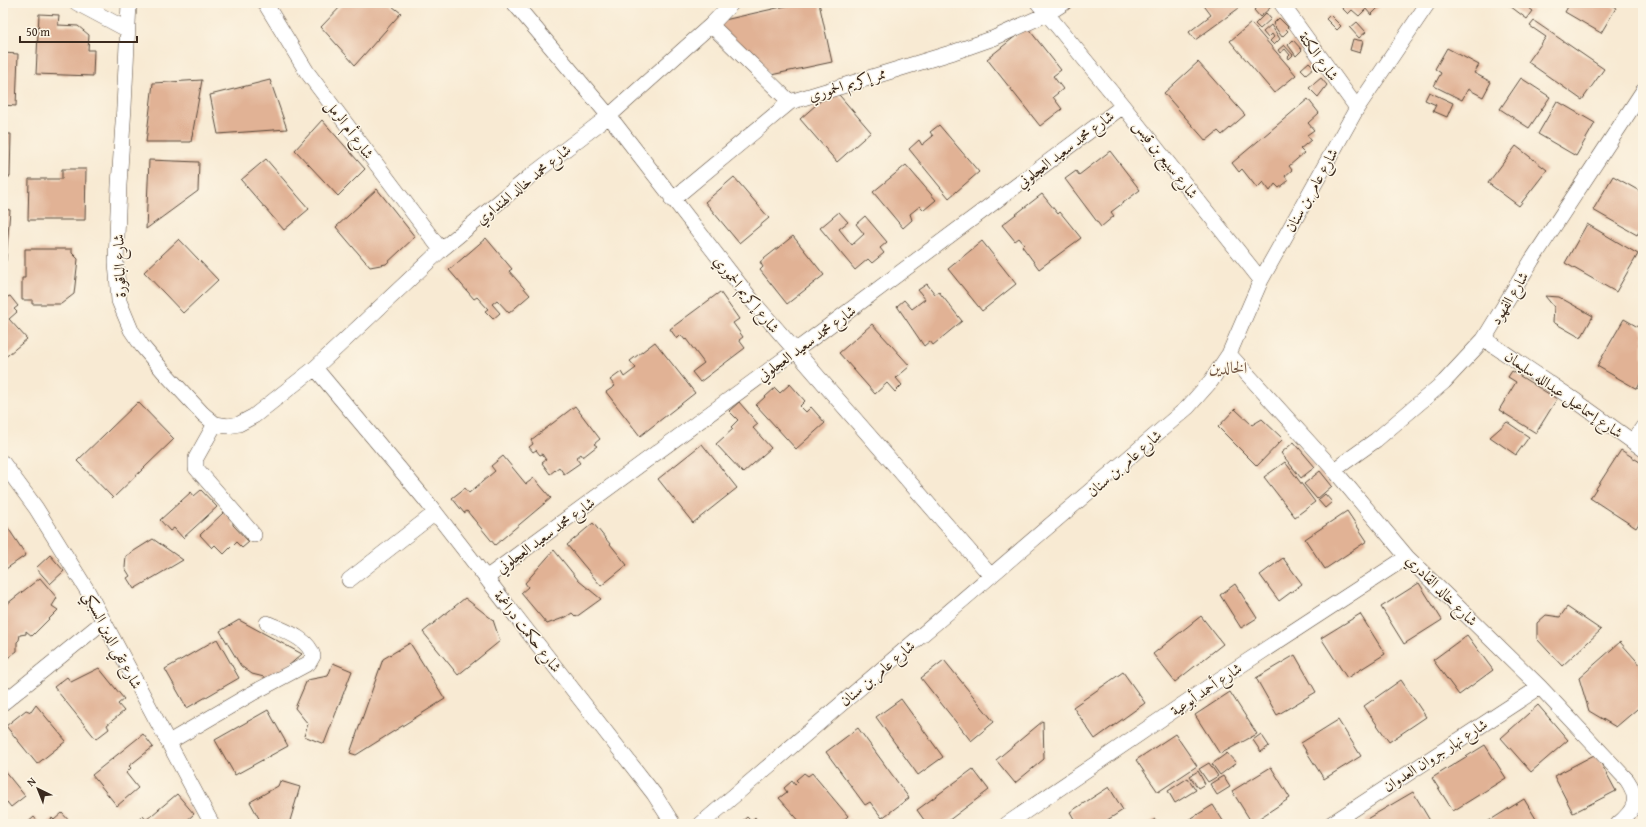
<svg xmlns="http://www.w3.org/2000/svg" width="1646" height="827" viewBox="0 0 1646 827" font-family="'Gentium Book Plus',Amiri,serif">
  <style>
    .building { fill: #e1b295 }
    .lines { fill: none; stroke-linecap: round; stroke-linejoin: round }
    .minor-casing { stroke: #574739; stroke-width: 16 }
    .minor { stroke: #fff; stroke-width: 15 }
    .labels { text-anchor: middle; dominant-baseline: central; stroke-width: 3; stroke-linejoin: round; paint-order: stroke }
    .street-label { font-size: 15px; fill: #3b2a1e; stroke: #fcf5e5 }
    .neighbourhood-label { font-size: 16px; fill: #755a48; stroke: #fcf5e5 }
  </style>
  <rect width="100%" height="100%" fill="#fcf5e5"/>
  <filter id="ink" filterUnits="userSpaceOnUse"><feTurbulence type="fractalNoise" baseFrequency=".025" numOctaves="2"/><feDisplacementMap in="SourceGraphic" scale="8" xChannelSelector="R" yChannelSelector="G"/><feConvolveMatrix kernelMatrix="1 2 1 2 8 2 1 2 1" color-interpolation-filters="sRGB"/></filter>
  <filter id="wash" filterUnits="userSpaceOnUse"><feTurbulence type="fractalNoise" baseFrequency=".012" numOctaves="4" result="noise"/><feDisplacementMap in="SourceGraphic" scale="16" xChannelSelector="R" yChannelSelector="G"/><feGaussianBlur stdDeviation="0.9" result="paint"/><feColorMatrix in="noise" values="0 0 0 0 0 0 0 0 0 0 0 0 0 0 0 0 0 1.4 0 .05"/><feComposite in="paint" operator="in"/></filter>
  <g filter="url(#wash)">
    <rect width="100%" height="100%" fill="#f8ead3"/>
    <g id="blocks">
      <path class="building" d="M 344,3 L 388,3 L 401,13 L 355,65 L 321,27 Z
        M 799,3 L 819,3 L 832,62 L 771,75 L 723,36 L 720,21 Z
        M 1202,3 L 1246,3 L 1195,40 L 1189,32 L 1211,15 Z
        M 1262,3 L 1266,3 L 1271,7 L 1260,17 L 1254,10 Z
        M 1337,3 L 1383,3 L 1371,15 L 1366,9 L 1359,16 L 1352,10 L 1348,14 Z
        M 1506,3 L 1522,3 L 1533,11 L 1527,19 Z
        M 1570,3 L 1607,3 L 1616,8 L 1601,33 L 1565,12 Z
        M 1266,13 L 1271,19 L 1260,29 L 1255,24 Z
        M 39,14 L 59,15 L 58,25 L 78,26 L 89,35 L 88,50 L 94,50 L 93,76 L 36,74 Z
        M 1330,15 L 1341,26 L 1337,30 L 1326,19 Z
        M 1279,18 L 1288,27 L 1286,29 L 1288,31 L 1282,37 L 1273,24 Z
        M 1534,21 L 1604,69 L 1582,100 L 1528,62 L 1546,37 L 1530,26 Z
        M 1357,22 L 1366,32 L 1359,38 L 1350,28 Z
        M 1251,23 L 1296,75 L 1274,93 L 1230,41 Z
        M 1271,25 L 1280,39 L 1274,45 L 1270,41 L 1274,37 L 1272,34 L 1268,38 L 1263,32 Z
        M 1027,27 L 1061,70 L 1053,76 L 1063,89 L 1053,97 L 1062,109 L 1040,126 L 987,59 Z
        M 1353,39 L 1363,41 L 1360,53 L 1350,50 Z
        M 1293,40 L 1302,50 L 1296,56 L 1288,45 Z
        M 1284,45 L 1293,55 L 1289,59 L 1288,57 L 1290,55 L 1285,49 L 1280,53 L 1278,50 Z
        M 1447,48 L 1479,65 L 1474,73 L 1491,82 L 1483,97 L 1468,89 L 1462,100 L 1434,86 L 1441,73 L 1435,69 Z
        M 3,53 L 18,54 L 16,106 L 3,105 Z
        M 1198,62 L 1245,115 L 1222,135 L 1218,131 L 1206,141 L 1164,93 Z
        M 1309,62 L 1314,67 L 1306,74 L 1301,69 Z
        M 1321,78 L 1327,85 L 1318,97 L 1309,88 Z
        M 1521,78 L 1550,97 L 1529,128 L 1500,109 Z
        M 202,80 L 191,142 L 146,142 L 153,83 Z
        M 270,80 L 287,129 L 218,134 L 210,95 Z
        M 834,89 L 871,132 L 837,162 L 800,119 Z
        M 1429,92 L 1453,103 L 1447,117 L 1433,111 L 1436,105 L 1425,100 Z
        M 1308,99 L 1319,113 L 1308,123 L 1314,130 L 1307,135 L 1311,140 L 1300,149 L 1304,153 L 1289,166 L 1292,170 L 1285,176 L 1288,181 L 1279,188 L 1275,184 L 1270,191 L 1263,182 L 1257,188 L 1242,169 L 1239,172 L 1232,163 Z
        M 1557,101 L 1595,123 L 1576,156 L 1538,134 Z
        M 322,120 L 365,169 L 338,196 L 295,150 Z
        M 939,125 L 979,172 L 949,198 L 909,149 L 919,140 L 922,145 L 933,136 L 930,132 Z
        M 3,134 L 11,134 L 10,177 L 3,176 Z
        M 1516,146 L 1547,170 L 1519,206 L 1488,183 Z
        M 1110,151 L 1140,190 L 1111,212 L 1114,216 L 1101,227 L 1065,179 L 1076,171 L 1079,175 Z
        M 266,159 L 309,209 L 284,230 L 241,180 Z
        M 149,160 L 199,162 L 198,191 L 146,229 Z
        M 906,165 L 936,200 L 924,210 L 920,206 L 910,214 L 912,220 L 903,228 L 873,192 Z
        M 62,169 L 86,169 L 85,220 L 28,220 L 29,179 L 62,179 Z
        M 1613,176 L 1643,193 L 1643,225 L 1637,235 L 1593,210 Z
        M 734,177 L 769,218 L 739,243 L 705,202 Z
        M 377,189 L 415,237 L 386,264 L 370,267 L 336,227 Z
        M 1042,194 L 1058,214 L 1060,212 L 1081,238 L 1039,269 L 1022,246 L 1024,244 L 1019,238 L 1015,241 L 1002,225 Z
        M 3,209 L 10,210 L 6,261 L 3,260 Z
        M 839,212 L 848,222 L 839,229 L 852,245 L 864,234 L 856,224 L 865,216 L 887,242 L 880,248 L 884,253 L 872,263 L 868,259 L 855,270 L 820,228 Z
        M 1587,224 L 1638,254 L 1616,292 L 1565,263 Z
        M 793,236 L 824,275 L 787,304 L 760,270 L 763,267 L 760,262 Z
        M 486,238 L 512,269 L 509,271 L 530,295 L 509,313 L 497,300 L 492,304 L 500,313 L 493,319 L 485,311 L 488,309 L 477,297 L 474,299 L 449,270 Z
        M 179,239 L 218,280 L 183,313 L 144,272 Z
        M 982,241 L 1016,284 L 982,311 L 948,269 Z
        M 25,249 L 72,249 L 72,253 L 78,259 L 74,294 L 61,304 L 32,304 L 32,300 L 22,300 L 22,278 L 25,278 Z
        M 927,284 L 935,294 L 939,292 L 962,321 L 933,345 L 930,341 L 924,346 L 897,306 L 904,300 L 912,309 L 925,299 L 918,290 Z
        M 720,292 L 739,319 L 733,323 L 743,337 L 739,340 L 745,348 L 700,382 L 692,372 L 704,363 L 686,339 L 685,340 L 681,335 L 677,339 L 670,329 Z
        M 10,296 L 18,306 L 14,309 L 17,312 L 9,319 L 27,339 L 3,359 L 3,299 Z
        M 1545,296 L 1559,297 L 1593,316 L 1581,338 L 1553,322 L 1554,307 Z
        M 1624,319 L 1643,330 L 1643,378 L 1637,389 L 1597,366 Z
        M 872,324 L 910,366 L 896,378 L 902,385 L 895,392 L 887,383 L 875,394 L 839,353 Z
        M 655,342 L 695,393 L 640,436 L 606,392 L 615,386 L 610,380 L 621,372 L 624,377 L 636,368 L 630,361 Z
        M 1512,371 L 1557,399 L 1536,433 L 1499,410 L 1516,382 L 1508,377 Z
        M 790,384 L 805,401 L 800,406 L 806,412 L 811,407 L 825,423 L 796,449 L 756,405 L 775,388 L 780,393 Z
        M 138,402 L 174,439 L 113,498 L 77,461 Z
        M 739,402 L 758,424 L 753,428 L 771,448 L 743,473 L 716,444 L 733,429 L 731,427 L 738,420 L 729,411 Z
        M 575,406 L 600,439 L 594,444 L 597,446 L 583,457 L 581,454 L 576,458 L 580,463 L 564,474 L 559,467 L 550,474 L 542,463 L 546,460 L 542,454 L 540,455 L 536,450 L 533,452 L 529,447 L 533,444 L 531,440 Z
        M 1235,409 L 1252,425 L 1262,419 L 1283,439 L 1257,466 L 1218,427 Z
        M 1507,422 L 1529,437 L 1516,455 L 1490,437 Z
        M 1294,442 L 1315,467 L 1301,478 L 1281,453 Z
        M 702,444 L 737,488 L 693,523 L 658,479 Z
        M 1621,450 L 1643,464 L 1643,517 L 1636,528 L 1590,498 Z
        M 503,456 L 526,484 L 534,478 L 551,498 L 495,545 L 467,511 L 464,513 L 452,498 L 465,488 L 469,493 L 495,471 L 491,466 Z
        M 1285,462 L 1315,502 L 1295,517 L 1264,477 Z
        M 1320,471 L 1332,486 L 1317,499 L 1304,484 Z
        M 201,490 L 217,507 L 183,538 L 174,528 L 170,531 L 160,520 L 191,492 L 194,496 Z
        M 1325,494 L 1332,502 L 1325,508 L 1318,500 Z
        M 1347,511 L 1367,541 L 1325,569 L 1305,539 Z
        M 224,512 L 233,522 L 233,525 L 249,542 L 242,548 L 236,542 L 224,554 L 215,545 L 212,548 L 200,535 Z
        M 593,523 L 627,565 L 601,586 L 567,545 Z
        M 6,525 L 26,555 L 3,571 L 3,528 Z
        M 153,539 L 183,560 L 134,589 L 127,578 L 130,576 L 125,568 L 126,556 Z
        M 554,550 L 579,581 L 601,599 L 576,617 L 572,613 L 566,617 L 547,624 L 521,593 L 528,587 L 525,583 Z
        M 50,555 L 64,571 L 50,584 L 36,568 Z
        M 1283,558 L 1302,584 L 1279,601 L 1260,575 Z
        M 40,578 L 57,598 L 52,606 L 58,610 L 32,636 L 26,631 L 26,634 L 20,635 L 19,640 L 17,642 L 17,651 L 5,660 L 3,657 L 3,607 Z
        M 1419,583 L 1442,620 L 1404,644 L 1381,607 Z
        M 1235,584 L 1257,618 L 1241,628 L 1220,595 Z
        M 465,598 L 493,620 L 500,641 L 458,675 L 423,632 Z
        M 1567,607 L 1601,630 L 1562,666 L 1537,639 L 1537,623 L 1546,615 L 1560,617 Z
        M 1360,614 L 1385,654 L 1347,678 L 1321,638 Z
        M 1201,616 L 1223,644 L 1175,682 L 1153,654 Z
        M 239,620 L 302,654 L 286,668 L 268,678 L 252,674 L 241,666 L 220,631 Z
        M 1467,635 L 1493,670 L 1459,695 L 1433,660 Z
        M 217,639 L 239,678 L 187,708 L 165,669 Z
        M 1620,642 L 1643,668 L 1643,704 L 1616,727 L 1589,711 L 1579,678 Z
        M 410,643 L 445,699 L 356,755 L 350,753 L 383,659 Z
        M 1295,655 L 1316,692 L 1277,715 L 1256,678 Z
        M 944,660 L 994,722 L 971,741 L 921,678 Z
        M 333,663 L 352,671 L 324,744 L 304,736 L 308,724 L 295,708 L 307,680 L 328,676 Z
        M 99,668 L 124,699 L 118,704 L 124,711 L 107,725 L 109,729 L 96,739 L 54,687 L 67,677 L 71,682 Z
        M 1123,672 L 1145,703 L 1095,739 L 1073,707 Z
        M 1401,680 L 1426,717 L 1389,742 L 1364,706 Z
        M 1230,692 L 1257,734 L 1220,754 L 1195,715 Z
        M 901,699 L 943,757 L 918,775 L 876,717 Z
        M 36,705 L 66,741 L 37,764 L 6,726 L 26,710 L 31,712 Z
        M 1538,705 L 1568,740 L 1531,772 L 1501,738 Z
        M 268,710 L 288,746 L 235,775 L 215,740 Z
        M 1338,720 L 1361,756 L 1324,779 L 1301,743 Z
        M 1043,721 L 1044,759 L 1015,783 L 996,760 Z
        M 858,728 L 909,798 L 882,818 L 870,802 L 865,805 L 826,752 Z
        M 143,734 L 153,747 L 129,766 L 131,768 L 126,773 L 138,788 L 117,806 L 92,775 Z
        M 1175,734 L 1197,766 L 1158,792 L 1136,760 Z
        M 1261,734 L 1269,746 L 1261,752 L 1253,740 Z
        M 1485,745 L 1506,778 L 1453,811 L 1432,778 Z
        M 1227,753 L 1236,763 L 1220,775 L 1212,764 Z
        M 1596,754 L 1616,791 L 1573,813 L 1554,776 Z
        M 1209,763 L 1218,776 L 1208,782 L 1199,769 Z
        M 1271,767 L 1290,798 L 1252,823 L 1232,791 Z
        M 3,769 L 25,796 L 11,807 L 7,802 L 3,806 Z
        M 973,769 L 989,790 L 944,824 L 927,824 L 917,810 Z
        M 1198,771 L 1205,784 L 1198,788 L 1190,776 Z
        M 804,773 L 808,776 L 812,773 L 848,816 L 839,824 L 802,824 L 779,798 L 787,792 L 784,788 L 792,781 L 795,785 L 798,782 L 796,780 Z
        M 1223,776 L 1230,787 L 1217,795 L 1210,784 Z
        M 1188,778 L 1196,790 L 1175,803 L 1168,791 Z
        M 280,781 L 300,787 L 289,824 L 262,824 L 250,802 L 278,786 Z
        M 1109,787 L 1123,810 L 1101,824 L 1077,824 L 1070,812 Z
        M 1413,792 L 1432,824 L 1368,824 L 1365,820 Z
        M 177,794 L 194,814 L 183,824 L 133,824 L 143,816 L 146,820 Z
        M 1524,799 L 1539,824 L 1484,824 Z
        M 1213,805 L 1225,824 L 1182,824 Z
        M 62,813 L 72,824 L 45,824 L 52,818 L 54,820 Z
        M 34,817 L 40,824 L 26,824 Z
        M 747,817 L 751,821 L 755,817 L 758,822 L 761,820 L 765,824 L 741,824 L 740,823 Z
        M 849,819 L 854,824 L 843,824 Z
        M 1155,819 L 1159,824 L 1148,824 Z"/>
    </g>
  </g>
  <g filter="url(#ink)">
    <use href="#blocks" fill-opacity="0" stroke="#574739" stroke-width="1"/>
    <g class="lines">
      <defs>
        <path id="minor" d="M 77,3 L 126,29
          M 129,3 L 124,107 L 119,185 L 116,262 L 119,301 L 131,330 L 142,346 L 164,372 L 203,414 L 215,424 L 228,426 L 239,424 L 254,416 L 315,368 L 441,250 L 528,178 L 609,116 L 711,25 L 732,3
          M 265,3 L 307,72 L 441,250
          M 514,3 L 609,116 L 754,303 L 991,576
          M 1038,3 L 1123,106 L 1261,280
          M 1281,3 L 1357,108
          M 711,25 L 790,102
          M 672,200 L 790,102 L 954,52 L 994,38 L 1047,14 L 1064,3
          M 1484,339 L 1576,401 L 1643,449
          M 1229,354 L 1334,470 L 1407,557 L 1540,687 L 1627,780 C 1640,799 1635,810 1618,824
          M 315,368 L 424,498 L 654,794 L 673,824
          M 215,424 L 196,458 L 196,468 L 254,535
          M 1633,442 L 1643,427
          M 3,463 L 36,508 L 87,590 L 212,824
          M 1334,470 L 1376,440 L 1444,382 L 1484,339 L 1532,260 L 1643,91
          M 486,578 L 814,337 L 1123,106
          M 349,580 L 435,513
          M 3,703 L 104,621
          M 169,742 L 251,694 L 309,663 L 313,656 C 309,638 282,630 267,623
          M 701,824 L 1188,407 L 1211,381 L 1229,354 L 1261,280 L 1357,108 L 1428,3
          M 1007,824 L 1220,679 L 1407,557
          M 1331,824 L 1540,687"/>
      </defs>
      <use href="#minor" class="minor-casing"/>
      <use href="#minor" class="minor"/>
    </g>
  </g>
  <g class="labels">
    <g class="street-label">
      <text transform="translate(1319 56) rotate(54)">شارع الكتة</text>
      <text transform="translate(847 84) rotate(-17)">ممر إكريم الحموري</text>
      <text transform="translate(350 129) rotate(53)">شارع أم الرمل</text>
      <text transform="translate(1065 149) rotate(-37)">شارع محمد سعيد العجلوني</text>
      <text transform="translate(1166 159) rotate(52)">شارع سبيع بن قيس</text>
      <text transform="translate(523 184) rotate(-39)">شارع محمد خالد الهنداوي</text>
      <text transform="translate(1311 190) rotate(-61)">شارع عامر بن سنان</text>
      <text transform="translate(119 266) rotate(-92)">شارع الباقورة</text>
      <text transform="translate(747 294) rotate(51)">شارع إكريم الحموري</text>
      <text transform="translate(1509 298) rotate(-59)">شارع الفهود</text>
      <text transform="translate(806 343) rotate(-36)">شارع محمد سعيد العجلوني</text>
      <text transform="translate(1564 394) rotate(35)">شارع إسماعيل عبدالله سليمان</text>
      <text transform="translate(1124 463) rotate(-41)">شارع عامر بن سنان</text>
      <text transform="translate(545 535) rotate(-36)">شارع محمد سعيد العجلوني</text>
      <text transform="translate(1442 590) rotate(45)">شارع خالد القادري</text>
      <text transform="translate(528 631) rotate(52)">شارع حكمت دراغمة</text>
      <text transform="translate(113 640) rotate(62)">شارع تقي الدين السبكي</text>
      <text transform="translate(877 673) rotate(-40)">شارع عامر بن سنان</text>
      <text transform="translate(1206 689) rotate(-34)">شارع أحمد أبوعية</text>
      <text transform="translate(1435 755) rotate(-33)">شارع نهار جروان العدوان</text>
    </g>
    <g class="neighbourhood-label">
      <text x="1228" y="367">الخالدين</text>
    </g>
  </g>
  <rect width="1646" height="827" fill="none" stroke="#fcf5e5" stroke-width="16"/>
  <g transform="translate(38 789) rotate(317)" stroke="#fcf5e5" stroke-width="3" paint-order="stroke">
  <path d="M0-3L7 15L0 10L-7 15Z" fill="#3b2a1e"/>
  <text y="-6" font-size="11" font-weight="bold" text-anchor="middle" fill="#3b2a1e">N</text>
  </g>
  <path d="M20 36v6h117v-6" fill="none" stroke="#3b2a1e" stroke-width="2"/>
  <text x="26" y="36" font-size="12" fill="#3b2a1e" stroke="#fcf5e5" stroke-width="3" paint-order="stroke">50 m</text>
</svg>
